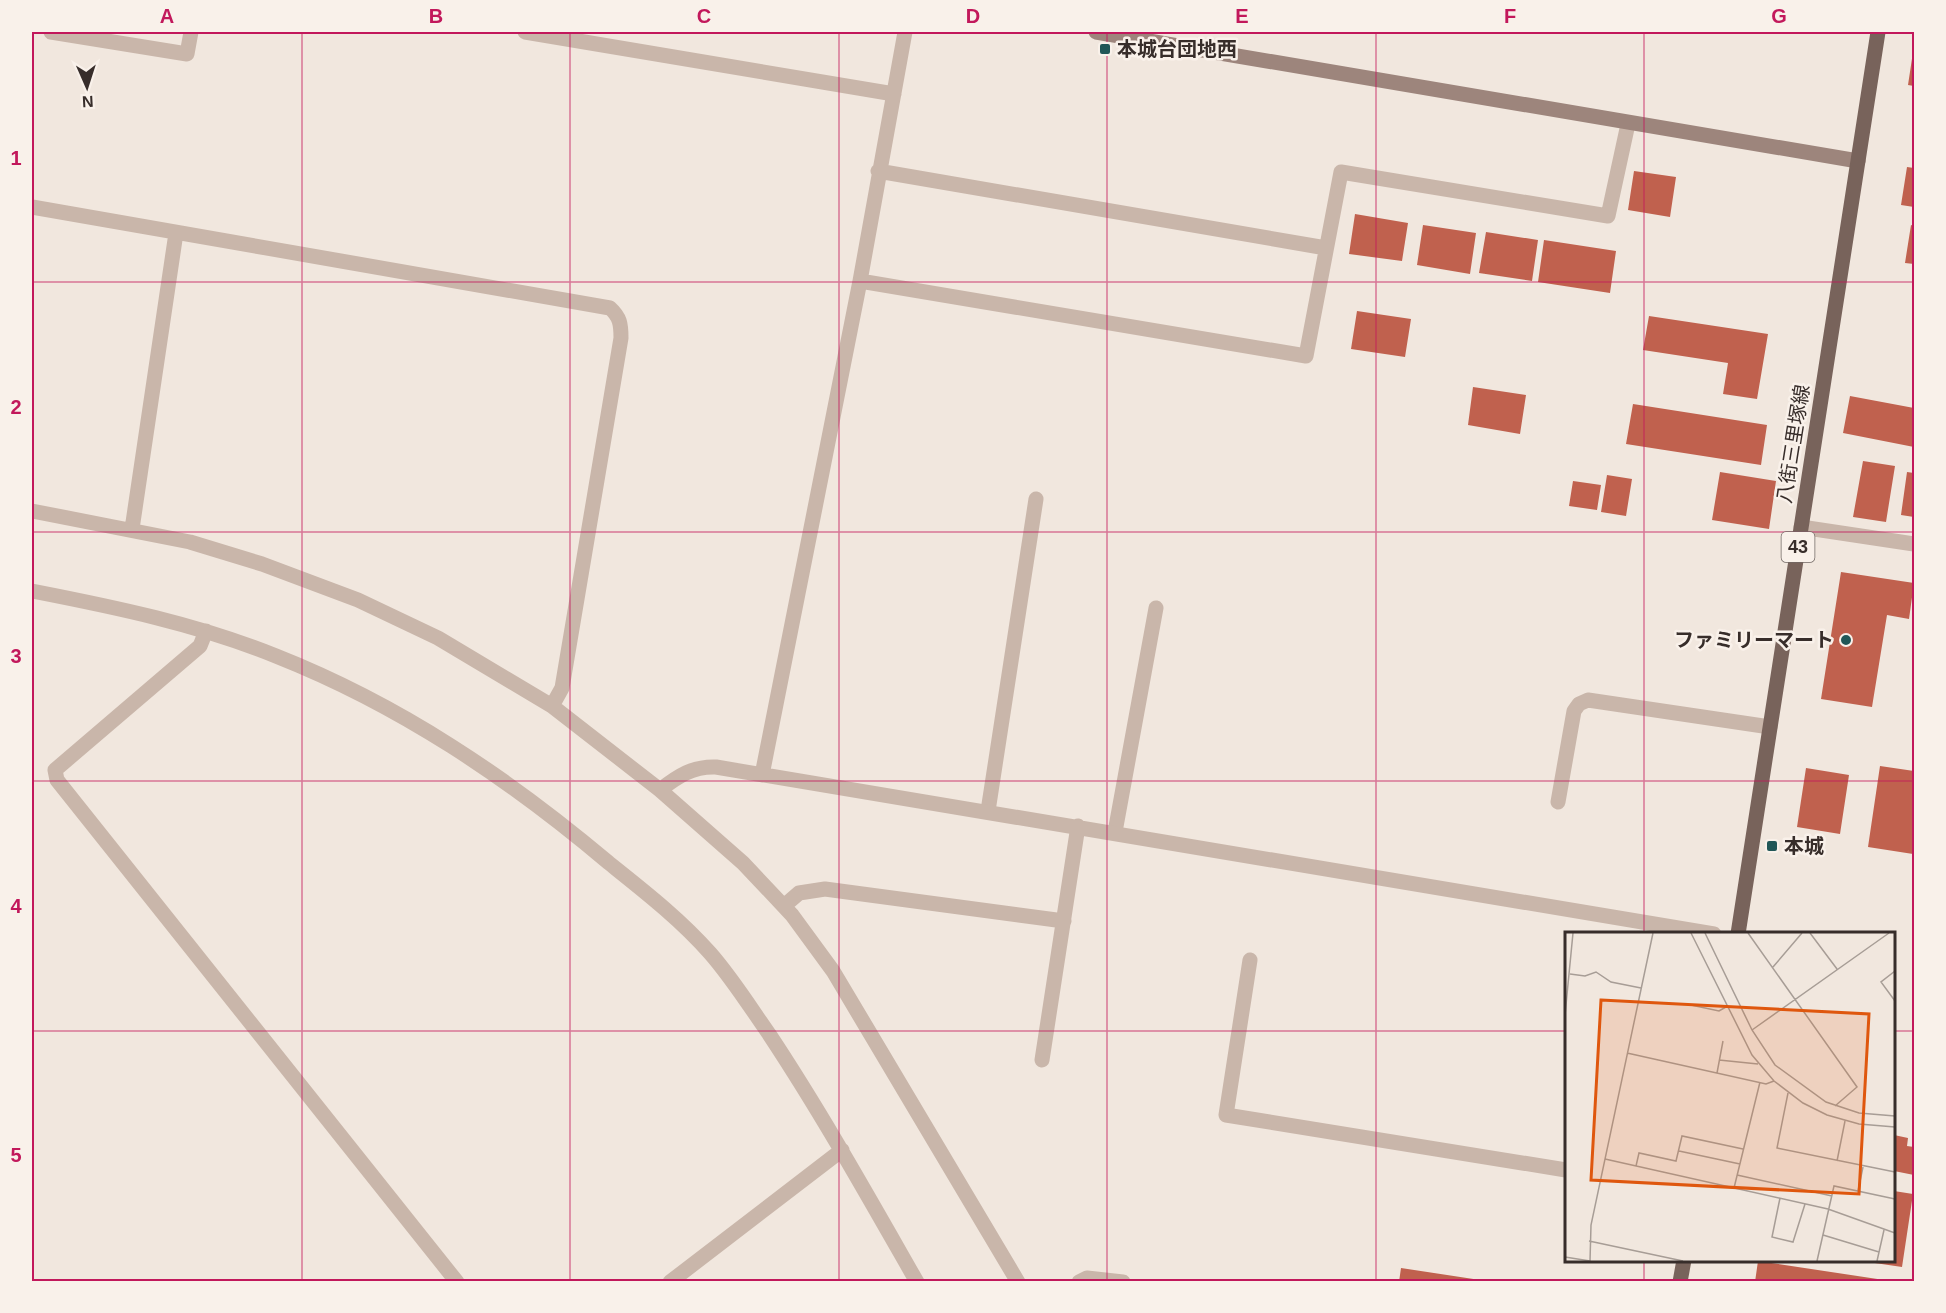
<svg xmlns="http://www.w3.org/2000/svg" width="1946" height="1313" viewBox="0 0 1946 1313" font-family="Helvetica,'Noto Sans JP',sans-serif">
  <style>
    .building { fill: #c0614e }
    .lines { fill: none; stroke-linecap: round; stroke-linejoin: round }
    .lane { stroke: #c9b6aa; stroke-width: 15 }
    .street { stroke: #c9b6aa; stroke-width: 15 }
    .secondary { stroke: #9d857c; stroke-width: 15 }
    .primary { stroke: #78635b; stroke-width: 15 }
    .grid { fill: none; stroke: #c2185b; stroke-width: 1.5; stroke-opacity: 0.55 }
    .poi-dot { fill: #215757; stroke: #f9f1ea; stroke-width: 2 }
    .labels { text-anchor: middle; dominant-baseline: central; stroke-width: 5; stroke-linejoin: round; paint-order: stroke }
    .shield { fill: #f9f1ea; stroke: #716864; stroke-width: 1.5 }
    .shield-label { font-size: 18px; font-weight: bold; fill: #372d2a }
    .poi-label { font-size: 20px; font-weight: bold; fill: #372d2a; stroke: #f9f1ea; text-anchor: start }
    .street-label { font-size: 20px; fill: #372d2a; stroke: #f9f1ea }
    .inset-road { fill: none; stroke: #a79d96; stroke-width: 1.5 }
    .view { fill: #df570e; fill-opacity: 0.15; stroke: #df570e; stroke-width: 3 }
    .inset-edge { fill: none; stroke: #372d2a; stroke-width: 3 }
    .neatline { fill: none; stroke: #c2185b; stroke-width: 2 }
    .grid-label { font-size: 20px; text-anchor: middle; font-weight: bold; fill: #c2185b }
  </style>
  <rect width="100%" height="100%" fill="#f1e7de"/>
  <path class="building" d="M 1913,52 L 1914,52 L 1914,86 L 1908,85 Z
    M 1907,167 L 1914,168 L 1914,207 L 1901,205 Z
    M 1634,171 L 1676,177 L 1670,217 L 1628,210 Z
    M 1355,214 L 1408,223 L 1402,261 L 1349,254 Z
    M 1423,225 L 1476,233 L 1470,274 L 1417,265 Z
    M 1911,225 L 1914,226 L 1914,264 L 1905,263 Z
    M 1486,232 L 1538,240 L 1532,281 L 1479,273 Z
    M 1544,240 L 1616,251 L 1610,293 L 1538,282 Z
    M 1357,311 L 1411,319 L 1405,357 L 1351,349 Z
    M 1649,316 L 1768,334 L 1757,399 L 1723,394 L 1728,363 L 1643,350 Z
    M 1473,387 L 1526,395 L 1520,434 L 1468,425 Z
    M 1850,396 L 1914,408 L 1914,447 L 1843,433 Z
    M 1633,404 L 1767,425 L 1761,465 L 1626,444 Z
    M 1863,461 L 1895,466 L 1886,522 L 1853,517 Z
    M 1720,472 L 1776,481 L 1769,529 L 1712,520 Z
    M 1907,472 L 1914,473 L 1914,517 L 1901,515 Z
    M 1607,475 L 1632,479 L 1626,516 L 1601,512 Z
    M 1573,481 L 1601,485 L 1597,510 L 1569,506 Z
    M 1841,572 L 1914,583 L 1909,619 L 1887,615 L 1872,707 L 1821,699 Z
    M 1880,766 L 1914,771 L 1913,854 L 1868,847 Z
    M 1806,768 L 1849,775 L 1840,834 L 1797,827 Z
    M 1894,1135 L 1908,1138 L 1907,1146 L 1914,1147 L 1914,1175 L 1894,1171 Z
    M 1894,1191 L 1913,1194 L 1902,1267 L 1868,1262 L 1894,1260 Z
    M 1758,1261 L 1884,1280 L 1884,1282 L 1755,1282 Z
    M 1401,1268 L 1480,1280 L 1480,1282 L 1399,1282 Z"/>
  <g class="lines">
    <path class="lane" d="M 1801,527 L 1914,544
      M 1558,802 L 1574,711 L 1579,704 L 1588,700 L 1770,727
      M 988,811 L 1036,499
      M 1115,832 L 1156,608
      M 1250,960 L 1226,1115 L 1566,1170"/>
    <path class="street" d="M 51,32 L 187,54 L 191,32
      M 525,32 L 894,94
      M 878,171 L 1326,248
      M 32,207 L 610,308 C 620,317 621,324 621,338 L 562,688 L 552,706
      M 860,281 L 1306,356 L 1341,172 L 1608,216 L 1628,124
      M 32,511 L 190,542 L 262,564 L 358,600 L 438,638 L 552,706 L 660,790 L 743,863 L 792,915 L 833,971 L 1018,1282
      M 132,529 L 176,233
      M 32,591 C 114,607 197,624 276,656 C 400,705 508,778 609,863 C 644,891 680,919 710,953 C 732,978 750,1007 769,1034 C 822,1114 869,1198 917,1282
      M 206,631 L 200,646 L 55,770 L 57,780 L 457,1282
      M 762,775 L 860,281 L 905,32
      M 660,790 C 678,776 693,766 716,767 L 1714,934
      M 784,906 L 799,893 L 825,889 L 1064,921
      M 1042,1060 L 1078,826
      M 670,1282 L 842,1150
      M 1079,1282 L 1087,1278 L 1123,1282"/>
    <path class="secondary" d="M 1096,32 L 1858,161"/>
    <path class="primary" d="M 1738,934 L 1878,32
      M 1680,1282 L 1684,1260"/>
  </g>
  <path class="grid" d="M 302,32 L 302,1282M 570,32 L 570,1282M 839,32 L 839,1282M 1107,32 L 1107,1282M 1376,32 L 1376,1282M 1644,32 L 1644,934M 32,282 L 1914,282M 32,532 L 1914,532M 32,781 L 1914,781M 32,1031 L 1566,1031M 1894,1031 L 1914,1031M 1644,1260 L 1644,1282"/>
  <g class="poi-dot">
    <rect x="1099" y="43" width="12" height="12" rx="3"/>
    <circle cx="1846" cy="640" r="6"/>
    <rect x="1766" y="840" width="12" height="12" rx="3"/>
  </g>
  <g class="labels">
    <rect class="shield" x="1781.5" y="532" width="33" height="30" rx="4.5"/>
    <g class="shield-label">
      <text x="1798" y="547">43</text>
    </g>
    <g class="poi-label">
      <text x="1117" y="49">本城台団地西</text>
      <text x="1834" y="640" text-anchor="end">ファミリーマート</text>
      <text x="1784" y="846">本城</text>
    </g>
    <g class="street-label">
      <text transform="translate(1793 444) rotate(-81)">八街三里塚線</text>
    </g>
  </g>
  <g transform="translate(1565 932)">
    <rect width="330" height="330" fill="#f1e7de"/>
    <path class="inset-road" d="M 126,1 L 187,123 L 209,149 L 238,171 L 262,183 L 294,192 L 330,195M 140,1 L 187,98 L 210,133 L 261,170 L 294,181 L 330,184M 183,1 L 292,155 L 270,174M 245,1 L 272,37M 208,35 L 237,1M 330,39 L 316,50 L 330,69M 5,42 L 20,44 L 31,40 L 46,50 L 76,56M 126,73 L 154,79 L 161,75M 0,83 L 8,1M 187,98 L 324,1M 62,121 L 201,152 L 209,149M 154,128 L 193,132M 152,141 L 158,109M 223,161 L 212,216 L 330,240M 114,219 L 175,232M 40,227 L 263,277 L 330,301M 272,229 L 280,189M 71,234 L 74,221 L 111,229 L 117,204 L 178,217M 172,243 L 267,264M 169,256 L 195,150M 293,259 L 298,235M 215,266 L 207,305 L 228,310 L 240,272M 258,303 L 314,320M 24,309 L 118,329M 0,325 L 25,329M 25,329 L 26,293 L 88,1M 252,329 L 269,254 L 330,267M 312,329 L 319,298"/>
    <path class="view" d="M 36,68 L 304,82 L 294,262 L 26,248 Z"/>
    <rect width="330" height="330" class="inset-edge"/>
  </g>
  <rect width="1946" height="1313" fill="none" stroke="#f9f1ea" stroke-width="66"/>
  <g transform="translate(87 87) rotate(177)" stroke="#f9f1ea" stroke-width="4.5" paint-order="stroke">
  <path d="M0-4.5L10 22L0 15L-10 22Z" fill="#372d2a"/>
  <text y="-9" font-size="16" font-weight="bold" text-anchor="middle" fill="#372d2a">N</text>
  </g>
  <rect x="33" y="33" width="1880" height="1247" class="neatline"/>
  <g class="grid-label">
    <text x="167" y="23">A</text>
    <text x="436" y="23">B</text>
    <text x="704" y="23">C</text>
    <text x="973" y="23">D</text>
    <text x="1242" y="23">E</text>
    <text x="1510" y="23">F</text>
    <text x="1779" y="23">G</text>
    <text x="16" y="165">1</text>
    <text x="16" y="414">2</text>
    <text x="16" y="663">3</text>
    <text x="16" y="913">4</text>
    <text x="16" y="1162">5</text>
  </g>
</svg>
